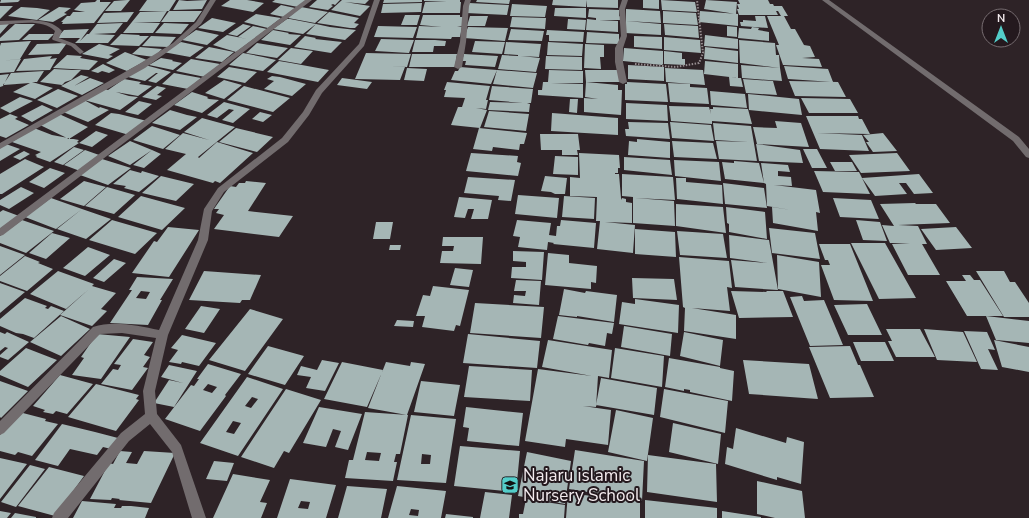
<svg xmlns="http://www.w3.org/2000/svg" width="1029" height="518" viewBox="0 0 1029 518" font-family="'Nunito Sans',sans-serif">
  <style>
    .building { fill: #a5b6b5; fill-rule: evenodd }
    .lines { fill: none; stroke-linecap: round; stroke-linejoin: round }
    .path { stroke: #978e91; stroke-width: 2; stroke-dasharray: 1.5 1.5; stroke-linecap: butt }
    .lane { fill: #726c6e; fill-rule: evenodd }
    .street { fill: #726c6e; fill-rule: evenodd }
    .labels { text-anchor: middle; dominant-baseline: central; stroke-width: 4; stroke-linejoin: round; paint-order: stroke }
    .near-poi-label { font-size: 17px; fill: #f3ebee; stroke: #24191e; text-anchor: start }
  </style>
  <rect width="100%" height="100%" fill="#2e2327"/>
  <path class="building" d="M 1,0 L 20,0 L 18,2 L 0,3 Z
    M 97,0 L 100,0 L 100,2 L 111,2 L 94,23 L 62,24 L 63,22 L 61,22 L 67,16 L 70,16 L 73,12 L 85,12 L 74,10 L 81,3 L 95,2 Z
    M 127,0 L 130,0 L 121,11 L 105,11 L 114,1 Z
    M 147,0 L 176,0 L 169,11 L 139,11 Z
    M 179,0 L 187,1 L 207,0 L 202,9 L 173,10 Z
    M 230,0 L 247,0 L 264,3 L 253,12 L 221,6 Z
    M 275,0 L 306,0 L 298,7 L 272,2 Z
    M 317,0 L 340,0 L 335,5 L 333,4 L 331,5 L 333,6 L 328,10 L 309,7 Z
    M 342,0 L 369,0 L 365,4 L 345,2 L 370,6 L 360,16 L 331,10 Z
    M 384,0 L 422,0 L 422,2 L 383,3 Z
    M 424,0 L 460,0 L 460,2 L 461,2 L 460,13 L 422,13 L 425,2 L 447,2 L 424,1 Z
    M 477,0 L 510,0 L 509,4 L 476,2 Z
    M 553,0 L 587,0 L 586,7 L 552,5 Z
    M 587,0 L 618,0 L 618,8 L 587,7 Z
    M 643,0 L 659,0 L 659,9 L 643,8 Z
    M 661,0 L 695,2 L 697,12 L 662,10 Z
    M 706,0 L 737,2 L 736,14 L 704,9 Z
    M 738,0 L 768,0 L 770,4 L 773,4 L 774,6 L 782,6 L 788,16 L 784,16 L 791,29 L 795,29 L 804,45 L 810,46 L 815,57 L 802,58 L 819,59 L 822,67 L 783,65 L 776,45 L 779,45 L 767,16 L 781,16 L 778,11 L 776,11 L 778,15 L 739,15 L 737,9 L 739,9 L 737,4 L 740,4 Z
    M 422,3 L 421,12 L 381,13 L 383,4 Z
    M 469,3 L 509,5 L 507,15 L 466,13 Z
    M 512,4 L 547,6 L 545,17 L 510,16 Z
    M 281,5 L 295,8 L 284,17 L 270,14 Z
    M 0,6 L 13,6 L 0,19 Z
    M 21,7 L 37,8 L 50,10 L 37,20 L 8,16 Z
    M 59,7 L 71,8 L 64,13 L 67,14 L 53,22 L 38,20 Z
    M 301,7 L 328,12 L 315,23 L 288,18 Z
    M 555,8 L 586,8 L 586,18 L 554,16 Z
    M 589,9 L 619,10 L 619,16 L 621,17 L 621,20 L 599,20 L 618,21 L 618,32 L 586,30 L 587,19 L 596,20 L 596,18 L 588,17 Z
    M 626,9 L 660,11 L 661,23 L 626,21 Z
    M 167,11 L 160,22 L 133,23 L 160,23 L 153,33 L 123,33 L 140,12 Z
    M 169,11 L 202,11 L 194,22 L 161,22 Z
    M 663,11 L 696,13 L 698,25 L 663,23 Z
    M 700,11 L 738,14 L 738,26 L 699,22 Z
    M 134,12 L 127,22 L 97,23 L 104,13 Z
    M 329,12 L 359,18 L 354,23 L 359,24 L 355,28 L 350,28 L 317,23 Z
    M 256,14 L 268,16 L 281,18 L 268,28 L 244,22 Z
    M 405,15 L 420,15 L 417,25 L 401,25 Z
    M 423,15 L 460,15 L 460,17 L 465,17 L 463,26 L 457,27 L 462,27 L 460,37 L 452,37 L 451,39 L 416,38 L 419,26 L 442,27 L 420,25 Z
    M 470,16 L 488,16 L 485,26 L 467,26 Z
    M 755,16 L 765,16 L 768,28 L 741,26 L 740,22 L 743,22 L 743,20 L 756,21 Z
    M 512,17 L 546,18 L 545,29 L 510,27 Z
    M 212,18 L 236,23 L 223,32 L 198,28 Z
    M 287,19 L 290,19 L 316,24 L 303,34 L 273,29 Z
    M 568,19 L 586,20 L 585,30 L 567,29 Z
    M 626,21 L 661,24 L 661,35 L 625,33 Z
    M 123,23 L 115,33 L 94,34 L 115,35 L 108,43 L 75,43 L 80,38 L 57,38 L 64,30 L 89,29 L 80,41 L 87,34 L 89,34 L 97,24 Z
    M 164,23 L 189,24 L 181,34 L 155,33 Z
    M 0,24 L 9,24 L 0,34 Z
    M 15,24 L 35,24 L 19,40 L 0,41 L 0,38 Z
    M 243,24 L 251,26 L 237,36 L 228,34 Z
    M 316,24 L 330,27 L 356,30 L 345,40 L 306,34 Z
    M 664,24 L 698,26 L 699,38 L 665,35 Z
    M 253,26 L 267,29 L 236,52 L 213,45 L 227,35 L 247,39 L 238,37 Z
    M 378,26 L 417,27 L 413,38 L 374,37 Z
    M 727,26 L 737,27 L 737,37 L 727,36 Z
    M 468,27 L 508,28 L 505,41 L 464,38 Z
    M 752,27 L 759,28 L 758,30 L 769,32 L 769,41 L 738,38 L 739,28 L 751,29 Z
    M 511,29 L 544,31 L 542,41 L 508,40 Z
    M 196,30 L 219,35 L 207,45 L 182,40 Z
    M 273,30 L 289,33 L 288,34 L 301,35 L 290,45 L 261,40 Z
    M 547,30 L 584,32 L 583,42 L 549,41 L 549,35 L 546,35 Z
    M 587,32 L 619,34 L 619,44 L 586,43 Z
    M 29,34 L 54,34 L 48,40 L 22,40 Z
    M 121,34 L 140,35 L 139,36 L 149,36 L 139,46 L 110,45 Z
    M 705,35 L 738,39 L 738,49 L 704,46 Z
    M 151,36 L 176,37 L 168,47 L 142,46 Z
    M 305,36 L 316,38 L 315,39 L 342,42 L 331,53 L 294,47 Z
    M 634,36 L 662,37 L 662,49 L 634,47 Z
    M 664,37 L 700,40 L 701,53 L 664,50 Z
    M 381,39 L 414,40 L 409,53 L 375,51 Z
    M 415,40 L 435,40 L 446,41 L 445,46 L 434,46 L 433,52 L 412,52 Z
    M 739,40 L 775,43 L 776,55 L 779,55 L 780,68 L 740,63 Z
    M 31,41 L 20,59 L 0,61 L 0,46 L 1,43 Z
    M 475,41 L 505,42 L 502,54 L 472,52 Z
    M 181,42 L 204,47 L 190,57 L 163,52 Z
    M 506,42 L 541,44 L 539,57 L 521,56 L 540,58 L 536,72 L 498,69 L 502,55 L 518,56 L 518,55 L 504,54 Z
    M 548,42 L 583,44 L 582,56 L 547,55 Z
    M 67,43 L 59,54 L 28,55 L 37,44 Z
    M 257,43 L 288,48 L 277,58 L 246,53 Z
    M 99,44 L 120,49 L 109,55 L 113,56 L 108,59 L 82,54 Z
    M 585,44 L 604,45 L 604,57 L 600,57 L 601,69 L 584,68 Z
    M 140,47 L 162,49 L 154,57 L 132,54 Z
    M 209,47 L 234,52 L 222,62 L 195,58 Z
    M 705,47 L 738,51 L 738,63 L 704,59 Z
    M 291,48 L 313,51 L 301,64 L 278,60 Z
    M 624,48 L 663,51 L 663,64 L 662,65 L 623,61 Z
    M 664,51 L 682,53 L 682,59 L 685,59 L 685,65 L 664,64 Z
    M 125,52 L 147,60 L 127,71 L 106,63 Z
    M 243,53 L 263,57 L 276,60 L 263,71 L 229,65 Z
    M 366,53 L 411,54 L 407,67 L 389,66 L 405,67 L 400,80 L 355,79 Z
    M 412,54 L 457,54 L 455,67 L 409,67 Z
    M 464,54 L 498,56 L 495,67 L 465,65 L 466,61 L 462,61 Z
    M 67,55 L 82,56 L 80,58 L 98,61 L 89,70 L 53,68 Z
    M 52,56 L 50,59 L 57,58 L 50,70 L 16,71 L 24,59 Z
    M 546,56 L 582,57 L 582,70 L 545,69 Z
    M 161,58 L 173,60 L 172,61 L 182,63 L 173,70 L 149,65 Z
    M 21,59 L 14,72 L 0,73 L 0,61 Z
    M 191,59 L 220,64 L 205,77 L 176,71 Z
    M 279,61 L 291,63 L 329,70 L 318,82 L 267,72 Z
    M 705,61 L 738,64 L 738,78 L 704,74 Z
    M 103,64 L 115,70 L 109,73 L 102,71 L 98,73 L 91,71 Z
    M 145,65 L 171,72 L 156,83 L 148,81 L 158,73 L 156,73 L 145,81 L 128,77 Z
    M 628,65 L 664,67 L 664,81 L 628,79 Z
    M 741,65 L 780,68 L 782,81 L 742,78 Z
    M 784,66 L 828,69 L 833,82 L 788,79 Z
    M 229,67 L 257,72 L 245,83 L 217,77 Z
    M 460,67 L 497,70 L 491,84 L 451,80 L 455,71 L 458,71 Z
    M 407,68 L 427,69 L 424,81 L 404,80 Z
    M 665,68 L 703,70 L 705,85 L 666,82 Z
    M 54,69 L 73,70 L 81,70 L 71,80 L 65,82 L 62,85 L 40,82 Z
    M 497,70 L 537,73 L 533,88 L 493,84 Z
    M 549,70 L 583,71 L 583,83 L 551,83 L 583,84 L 583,98 L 538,95 L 538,90 L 542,90 L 543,82 L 548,82 Z
    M 585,70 L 619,70 L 622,82 L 586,82 Z
    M 44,71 L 37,82 L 32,82 L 53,88 L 35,99 L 13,92 L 30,83 L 3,85 L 11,73 Z
    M 174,73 L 201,78 L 188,89 L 162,84 Z
    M 9,74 L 3,86 L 0,87 L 0,75 Z
    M 81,75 L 89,77 L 74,86 L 90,78 L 104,83 L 82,95 L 61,86 Z
    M 272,76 L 280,77 L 306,84 L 292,96 L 264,89 L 274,81 L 267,79 Z
    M 729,77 L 741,78 L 743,87 L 730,86 Z
    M 342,78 L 372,82 L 367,89 L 337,85 Z
    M 124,79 L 141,82 L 139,84 L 152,86 L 138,96 L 116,92 L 129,96 L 138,97 L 120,110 L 84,100 L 102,88 L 108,90 Z
    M 743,79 L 773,81 L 777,95 L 746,93 Z
    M 224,80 L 242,85 L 224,99 L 205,93 Z
    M 789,81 L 838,82 L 846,97 L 795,96 Z
    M 447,82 L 490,86 L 486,100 L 488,100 L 486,109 L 476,108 L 487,110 L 480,128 L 451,125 L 458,107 L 462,107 L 465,98 L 444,97 L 446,90 L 444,90 Z
    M 586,82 L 618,85 L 618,90 L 622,90 L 621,115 L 584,112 L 584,98 L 598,99 L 585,97 Z
    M 627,82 L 666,84 L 668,102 L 625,100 L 625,84 L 627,84 Z
    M 668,83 L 690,84 L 690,87 L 707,88 L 709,104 L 670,102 Z
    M 157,86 L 166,88 L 157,95 L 162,96 L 156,100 L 142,97 Z
    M 244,86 L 290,98 L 273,112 L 227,100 Z
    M 492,86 L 533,89 L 531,103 L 527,103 L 530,104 L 529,112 L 488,110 L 490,102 L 523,103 L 489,100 Z
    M 58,89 L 78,96 L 57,108 L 37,100 Z
    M 710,91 L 745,94 L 747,108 L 711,105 Z
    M 192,92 L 208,97 L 207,98 L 209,99 L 219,100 L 202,113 L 174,105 Z
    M 748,94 L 799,99 L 802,115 L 749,110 Z
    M 20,97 L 33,101 L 10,113 L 0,108 Z
    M 801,98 L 850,99 L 858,113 L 809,113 Z
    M 570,99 L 578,99 L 577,113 L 569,112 Z
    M 84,100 L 99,108 L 100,107 L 109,110 L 88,122 L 63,112 Z
    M 139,101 L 152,104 L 138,115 L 125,112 Z
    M 224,102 L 250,109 L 233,123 L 222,120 L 234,110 L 229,109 L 217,118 L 207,115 Z
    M 626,103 L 667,105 L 668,121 L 626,119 Z
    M 42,105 L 53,110 L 32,122 L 21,116 Z
    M 669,106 L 709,107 L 711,114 L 710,109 L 713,109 L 713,107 L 748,109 L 752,124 L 712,121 L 712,124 L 671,121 Z
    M 170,110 L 187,115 L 197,117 L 180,130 L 152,123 Z
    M 489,111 L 529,114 L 526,131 L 484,127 Z
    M 260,112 L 272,115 L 263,122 L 252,119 Z
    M 111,113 L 119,114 L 147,121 L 129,135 L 95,125 Z
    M 552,113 L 618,118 L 618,135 L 551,131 Z
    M 10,114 L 18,117 L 15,119 L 29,125 L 6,138 L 0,136 L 0,119 Z
    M 59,114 L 88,127 L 69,139 L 40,125 Z
    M 806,116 L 858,116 L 859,119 L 862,119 L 870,134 L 817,133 L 862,135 L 869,151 L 820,149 Z
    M 202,118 L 235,127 L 198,157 L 199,158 L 217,142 L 253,153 L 220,183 L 215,181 L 213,183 L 167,170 L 186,154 L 165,149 L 183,133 L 209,140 L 184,132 Z
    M 775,121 L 801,123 L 809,147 L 757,144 L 753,127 L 777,128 Z
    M 628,122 L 668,123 L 670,139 L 626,136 L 625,129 L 629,129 Z
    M 670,122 L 711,125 L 714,141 L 672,138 Z
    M 713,123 L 751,126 L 757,161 L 719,159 L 716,141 L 748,142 L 715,140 Z
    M 152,126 L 180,135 L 163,149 L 133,140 Z
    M 34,128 L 52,135 L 79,140 L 77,142 L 79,143 L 50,162 L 36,157 L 37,156 L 35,155 L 41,152 L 12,142 Z
    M 236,128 L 273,137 L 257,152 L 219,142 Z
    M 479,128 L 527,133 L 524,144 L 520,144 L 519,150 L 493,147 L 492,151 L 473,149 Z
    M 96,131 L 108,135 L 92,147 L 79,143 Z
    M 883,133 L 897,151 L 873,152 L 866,142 L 869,142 L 863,135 Z
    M 540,134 L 578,134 L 580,150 L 577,150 L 578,155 L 562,155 L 562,150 L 541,150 Z
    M 637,139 L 670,142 L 670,158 L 628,155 L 629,141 L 637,142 Z
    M 130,141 L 152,150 L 130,165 L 108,156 Z
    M 672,141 L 713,143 L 717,159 L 674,157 Z
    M 6,144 L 20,149 L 0,161 L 0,147 Z
    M 756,144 L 800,150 L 803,163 L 759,161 Z
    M 74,147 L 84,150 L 63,165 L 54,162 Z
    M 803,149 L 817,149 L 827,168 L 812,168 Z
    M 85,150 L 102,156 L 80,171 L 64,165 Z
    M 152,150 L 161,154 L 144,168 L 133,165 Z
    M 24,151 L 30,154 L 20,160 L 13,157 Z
    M 471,153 L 518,156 L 517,162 L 521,163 L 518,176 L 466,171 Z
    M 579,153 L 619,155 L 620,168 L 618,168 L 618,173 L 615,173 L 615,174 L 619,174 L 621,198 L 609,198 L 621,198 L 621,200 L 622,198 L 626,199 L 626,202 L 632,203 L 632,223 L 605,222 L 635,225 L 633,253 L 597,249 L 600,221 L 596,221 L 597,197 L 570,196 L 570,177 L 580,178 Z
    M 897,153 L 910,171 L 861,173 L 849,155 Z
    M 555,156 L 578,157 L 578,175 L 553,174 Z
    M 624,157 L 670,160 L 672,175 L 624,170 Z
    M 25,159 L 44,167 L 2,194 L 0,194 L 0,174 Z
    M 102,159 L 131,168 L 108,185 L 80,175 Z
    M 674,160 L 719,162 L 721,181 L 675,176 Z
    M 734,161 L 759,163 L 764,183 L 725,179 L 722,162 L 734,163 Z
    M 830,162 L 852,162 L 857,171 L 835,171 Z
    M 761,163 L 788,165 L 790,172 L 778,171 L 778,176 L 791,177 L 792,186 L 774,185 L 816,190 L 820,213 L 816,212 L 818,231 L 773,223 L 772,207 L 791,210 L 767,206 L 766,184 L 764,183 Z
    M 50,168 L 65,173 L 44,188 L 29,182 Z
    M 130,170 L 141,173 L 142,171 L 159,176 L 139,192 L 124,188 L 126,186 L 113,184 Z
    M 814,171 L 859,172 L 870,194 L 823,192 Z
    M 622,174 L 673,177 L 675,200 L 635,198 L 674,201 L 675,226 L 633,223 L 633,197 L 622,196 Z
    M 919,174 L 933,193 L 914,194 L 906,183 L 899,183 L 907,194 L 875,196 L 862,178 Z
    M 161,176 L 194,184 L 176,201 L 142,193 Z
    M 545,176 L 567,178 L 565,194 L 555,194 L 551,192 L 541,191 Z
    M 468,177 L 515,180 L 511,201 L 498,200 L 499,196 L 464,193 Z
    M 676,178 L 686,178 L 686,182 L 722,185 L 723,204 L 677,199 Z
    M 84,181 L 106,187 L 84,206 L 60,199 Z
    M 246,181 L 266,183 L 248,211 L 293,216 L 279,237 L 214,229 L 224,215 L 216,213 L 219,209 L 214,209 L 216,206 L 230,186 L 236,187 L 239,183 L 245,183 Z
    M 723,183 L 764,188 L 767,208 L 725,204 Z
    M 21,187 L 34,193 L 9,209 L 0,205 L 0,200 Z
    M 107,187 L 135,195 L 114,214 L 85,206 Z
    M 518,195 L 559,198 L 557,218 L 515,214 Z
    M 141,196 L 185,208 L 162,230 L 118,217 Z
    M 564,196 L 595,198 L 594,219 L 562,217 Z
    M 459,197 L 492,200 L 488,219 L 471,219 L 474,209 L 468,209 L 465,218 L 454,217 Z
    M 51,198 L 82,209 L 56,229 L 25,217 Z
    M 833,198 L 871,200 L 879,219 L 840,217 Z
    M 915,203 L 916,204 L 936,204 L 950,223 L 898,225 L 918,226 L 927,244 L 922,244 L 940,275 L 908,275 L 892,244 L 910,243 L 890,243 L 882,225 L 894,226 L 880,204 Z
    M 676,204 L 723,207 L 726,233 L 676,226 Z
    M 726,207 L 765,212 L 767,239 L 729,232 L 729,224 L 727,223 Z
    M 82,209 L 111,219 L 86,239 L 57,229 Z
    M 3,210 L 19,216 L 0,230 L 0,212 Z
    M 22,220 L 54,231 L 26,253 L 0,243 L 0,236 Z
    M 112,220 L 157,233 L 135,254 L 89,240 Z
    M 517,220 L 551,223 L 549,235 L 556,236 L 557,226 L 560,226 L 561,220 L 596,223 L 594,248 L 553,244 L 554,243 L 548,242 L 547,250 L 518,247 L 520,237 L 513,236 Z
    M 856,220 L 880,222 L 887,241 L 863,240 Z
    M 376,222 L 393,222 L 390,239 L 373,239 Z
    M 168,227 L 199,230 L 169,277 L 132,273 L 154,241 L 157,242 Z
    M 956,227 L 972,248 L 936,250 L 921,229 Z
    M 769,228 L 815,233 L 820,259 L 772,253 Z
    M 635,229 L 675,232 L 676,257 L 635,254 Z
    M 677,231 L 723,234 L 727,258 L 680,255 Z
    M 52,233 L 70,238 L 46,259 L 29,253 Z
    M 729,235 L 769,240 L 778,290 L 735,287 L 731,260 L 768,263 L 730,258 Z
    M 443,237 L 483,237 L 481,264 L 440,263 L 442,251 L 453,251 L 454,246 L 442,246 Z
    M 851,243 L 885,243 L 916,298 L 879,299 Z
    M 819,244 L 850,244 L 873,301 L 834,300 L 821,265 L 830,265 L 828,260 L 825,260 Z
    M 390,245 L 401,245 L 400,250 L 389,250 Z
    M 0,246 L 25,255 L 0,275 Z
    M 88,247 L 110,255 L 85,276 L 63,268 Z
    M 513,251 L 544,252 L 542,280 L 511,278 L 512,267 L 526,267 L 526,262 L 513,261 Z
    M 548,253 L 569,255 L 569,263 L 597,266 L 596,283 L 591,282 L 591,289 L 545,285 Z
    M 777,255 L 819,262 L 821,297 L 778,289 Z
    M 25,256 L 40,262 L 38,263 L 53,269 L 27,291 L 0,281 L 0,276 Z
    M 679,257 L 729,261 L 732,288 L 727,287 L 730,311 L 692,308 L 736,315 L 736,339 L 684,331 L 685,308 L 683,307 Z
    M 114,259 L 126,263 L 104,282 L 93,278 Z
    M 455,268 L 473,270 L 469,287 L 450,285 Z
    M 58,271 L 94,284 L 92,286 L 116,293 L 101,309 L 107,311 L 92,326 L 60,315 L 89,289 L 66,309 L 30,294 Z
    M 204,271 L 261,275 L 250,300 L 242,300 L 240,303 L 189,300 Z
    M 976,271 L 1004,271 L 1010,282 L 1015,282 L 1029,303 L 1029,317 L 1004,317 Z
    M 962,275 L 970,275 L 974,280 L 980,280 L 1003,316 L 967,316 L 946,281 L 966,281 Z
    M 137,277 L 173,279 L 160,300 L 162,300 L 148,325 L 110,323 L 132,290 L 129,290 ZM 141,291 L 150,292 L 146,299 L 136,298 Z
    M 632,278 L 674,279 L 677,300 L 633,298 Z
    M 516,280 L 541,281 L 539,305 L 513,303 L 514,295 L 525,296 L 526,291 L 514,291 Z
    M 0,283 L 25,292 L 0,313 Z
    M 433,286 L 469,290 L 460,326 L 456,325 L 454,331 L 422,327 L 425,316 L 416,316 L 423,295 L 430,296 Z
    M 564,289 L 585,293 L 586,291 L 617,295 L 614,322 L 577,316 L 577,317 L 559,315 Z
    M 731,291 L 767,292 L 766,291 L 778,291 L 778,292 L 778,291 L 783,291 L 793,317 L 739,318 Z
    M 802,296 L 804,301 L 824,300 L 843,345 L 810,346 L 790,297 Z
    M 25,298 L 47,306 L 45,308 L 48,309 L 51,306 L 64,311 L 34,338 L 23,334 L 16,333 L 0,326 L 0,319 Z
    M 635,299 L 679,305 L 678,333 L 619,324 L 622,302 L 635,304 Z
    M 475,303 L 544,307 L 541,338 L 470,333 Z
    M 867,304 L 882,335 L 848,335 L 834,305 Z
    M 201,306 L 220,309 L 204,333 L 185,329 Z
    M 250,309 L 283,319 L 245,371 L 209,360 Z
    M 61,316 L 90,329 L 61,356 L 30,342 Z
    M 558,316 L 614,323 L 612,334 L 607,333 L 605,346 L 589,343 L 588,345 L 553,339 Z
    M 986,316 L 1029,321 L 1029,343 L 996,340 Z
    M 397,320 L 414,321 L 413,327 L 394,326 Z
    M 624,326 L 672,334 L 670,356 L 621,347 Z
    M 886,329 L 920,329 L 935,357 L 896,357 L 888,341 L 892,341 Z
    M 924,329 L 963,332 L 977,362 L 937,360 Z
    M 964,331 L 987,332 L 995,350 L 988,349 L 998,370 L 981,369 Z
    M 0,332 L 5,334 L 7,332 L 29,342 L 8,360 L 0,357 L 0,355 L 8,348 L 5,347 L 0,351 Z
    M 684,332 L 723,340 L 720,366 L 680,356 Z
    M 97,334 L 130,337 L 101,379 L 72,375 L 84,358 L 81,357 Z
    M 468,334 L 540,341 L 537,368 L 463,363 Z
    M 182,335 L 216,343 L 199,366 L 182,362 L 181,364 L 169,362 L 178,350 L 171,348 Z
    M 133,339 L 153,342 L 144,355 L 150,357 L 143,367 L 148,368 L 132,390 L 101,384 L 113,369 L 118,370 L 121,365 L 114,364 Z
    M 548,340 L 612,350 L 609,378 L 598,376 L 596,407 L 583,406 L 611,410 L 608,445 L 566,439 L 565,447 L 525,441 L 538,369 L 592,376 L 542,367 Z
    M 994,340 L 1029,347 L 1029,372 L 1002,367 Z
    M 853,342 L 885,342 L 894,361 L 861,361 Z
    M 268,346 L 304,356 L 285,385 L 248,374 Z
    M 850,346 L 858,365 L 860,365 L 874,397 L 830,398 L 809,347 Z
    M 26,348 L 57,360 L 28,387 L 0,375 L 0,371 Z
    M 615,348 L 664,356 L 662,387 L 611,378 Z
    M 669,358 L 720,367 L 720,368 L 734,371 L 732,401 L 690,392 L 690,390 L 684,389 L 684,391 L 665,387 Z
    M 322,360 L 339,363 L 325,391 L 306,388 L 311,377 L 297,375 L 301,366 L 317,370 Z
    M 743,360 L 809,364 L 818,399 L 749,394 Z
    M 342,362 L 383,370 L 367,407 L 324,399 Z
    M 386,362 L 410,366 L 411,362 L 425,364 L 407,415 L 368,408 Z
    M 208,364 L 241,374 L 225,395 L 226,396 L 200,431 L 165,419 L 191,385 L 194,386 L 199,379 L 197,379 ZM 208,384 L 217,387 L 212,393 L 203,390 Z
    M 169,365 L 197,371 L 174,407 L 154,403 L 169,380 L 183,383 L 161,377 Z
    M 469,366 L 532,370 L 530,401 L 464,397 Z
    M 60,375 L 93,384 L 67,414 L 56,411 L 53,414 L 43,412 L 45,410 L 33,406 Z
    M 247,377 L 283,389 L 238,456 L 200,443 ZM 252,397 L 258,399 L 251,408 L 245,406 ZM 233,421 L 241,423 L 234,434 L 226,432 Z
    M 601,378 L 657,388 L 654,415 L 596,405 Z
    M 0,381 L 28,391 L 1,418 L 0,417 Z
    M 421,381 L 460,385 L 454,416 L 414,412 Z
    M 96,384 L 139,395 L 136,399 L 139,400 L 116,431 L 68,417 Z
    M 286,389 L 321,400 L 289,453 L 284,451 L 274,468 L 241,457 Z
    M 664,389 L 728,401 L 725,433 L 660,417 Z
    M 319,407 L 362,414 L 348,450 L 335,447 L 341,431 L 333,429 L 326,447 L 303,443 Z
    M 466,407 L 523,413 L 519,446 L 467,441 L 469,428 L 463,427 Z
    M 616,410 L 653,418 L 647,461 L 608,452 Z
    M 19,412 L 46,419 L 45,421 L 58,424 L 32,456 L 18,452 L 15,455 L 0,451 L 0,435 Z
    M 365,412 L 408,415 L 400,454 L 396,454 L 394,462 L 397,462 L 393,481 L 345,478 L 349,460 L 353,460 ZM 367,452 L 381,453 L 379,461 L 365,460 Z
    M 411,415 L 456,419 L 446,483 L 397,480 ZM 422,454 L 431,455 L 430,464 L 421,464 Z
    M 673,423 L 721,434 L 718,464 L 669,452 Z
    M 62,424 L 95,432 L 118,438 L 111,449 L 103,447 L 97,455 L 70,449 L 58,466 L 35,460 Z
    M 736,428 L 786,443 L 787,437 L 804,442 L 801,484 L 777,477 L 777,480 L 725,464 L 727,447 L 733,449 Z
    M 460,446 L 520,451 L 516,492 L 454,486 Z
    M 575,450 L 644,461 L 642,501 L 569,489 Z
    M 120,451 L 132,452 L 126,463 L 137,464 L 144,451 L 175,453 L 151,503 L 119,500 L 120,499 L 112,498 L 111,500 L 90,499 L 109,463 L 113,464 Z
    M 527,452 L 571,461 L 565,504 L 518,496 Z
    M 648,455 L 716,464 L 717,502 L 647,492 Z
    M 0,458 L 27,464 L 0,499 Z
    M 214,461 L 234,463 L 227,481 L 206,479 Z
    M 30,465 L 45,469 L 16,507 L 1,502 Z
    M 49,467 L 84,476 L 55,516 L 18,506 Z
    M 233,474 L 270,480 L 260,502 L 267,503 L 261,518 L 213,518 Z
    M 290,479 L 336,485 L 326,518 L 277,518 ZM 301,501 L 310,502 L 308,509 L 298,508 Z
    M 757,481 L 802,491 L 805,518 L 775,518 L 757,514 Z
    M 347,486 L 387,489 L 381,518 L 338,518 Z
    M 397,486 L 446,491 L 441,518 L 388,518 ZM 411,509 L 419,510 L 418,516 L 409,515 Z
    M 485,492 L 512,495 L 509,518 L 480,518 Z
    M 568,493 L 608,498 L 607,500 L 619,501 L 620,499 L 640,501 L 640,518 L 566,518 Z
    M 526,499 L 565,505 L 564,518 L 519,518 L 519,514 L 523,514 Z
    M 645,500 L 717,508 L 717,518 L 645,518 Z
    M 82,501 L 116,504 L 114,508 L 121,508 L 122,506 L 131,506 L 149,508 L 145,518 L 73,518 Z
    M 0,511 L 11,513 L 7,518 L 0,518 Z
    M 722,511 L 761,517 L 761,518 L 722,518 Z
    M 15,513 L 36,517 L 36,518 L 11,518 Z
    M 446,514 L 473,517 L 473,518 L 445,518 Z"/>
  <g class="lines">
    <path class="path" d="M 635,64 L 676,67 L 699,63 L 703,53 L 697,0"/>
    <path class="lane" d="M 822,0 L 829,0 L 1019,137 L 1029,149 L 1029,158 L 1026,157 L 1013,141 Z"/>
    <path class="street" d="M 210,0 L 216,0 L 201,24 L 177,45 L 145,68 L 0,149 L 0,143 L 139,64 L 173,43 L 196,22 Z
      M 305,0 L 312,0 L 3,235 L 0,236 L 0,228 Z
      M 374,0 L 380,0 L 364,46 L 322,93 L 309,115 L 288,142 L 224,192 L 212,211 L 208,240 L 168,335 L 155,391 L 157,414 L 181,445 L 206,518 L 192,518 L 172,452 L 150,424 L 129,441 L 68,518 L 52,518 L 54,513 L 121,433 L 145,414 L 143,391 L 156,338 L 122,333 L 100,334 L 4,433 L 0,435 L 0,421 L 93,327 C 114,320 138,326 159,330 L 198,240 L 204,209 L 218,188 L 282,138 L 303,112 L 316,90 L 359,44 Z
      M 465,0 L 471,0 L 469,6 L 466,42 L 462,67 L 458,69 L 454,67 L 460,42 L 463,6 Z
      M 622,0 L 628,0 L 625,9 L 627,36 L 623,48 L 623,62 L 627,82 L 623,84 L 619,82 L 615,62 L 615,48 L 621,36 L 619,9 Z
      M 32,20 C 43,21 54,22 62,31 L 59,38 L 75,44 L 84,52 L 80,54 L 71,46 L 53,40 L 52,39 L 55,31 C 42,18 17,24 0,25 L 0,21 Z"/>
  </g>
  <defs>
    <symbol id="school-square" viewBox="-11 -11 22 22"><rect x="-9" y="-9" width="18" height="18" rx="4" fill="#53cdc9" stroke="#24191e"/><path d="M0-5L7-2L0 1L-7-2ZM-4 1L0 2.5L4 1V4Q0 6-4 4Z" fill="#111"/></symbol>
  </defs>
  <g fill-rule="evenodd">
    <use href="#school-square" x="500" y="475" width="20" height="20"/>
  </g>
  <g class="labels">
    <g class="near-poi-label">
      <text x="523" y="475">Najaru islamic<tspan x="523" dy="20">Nursery School</tspan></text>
    </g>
  </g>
  <g transform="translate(1001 28)"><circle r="19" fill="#24191e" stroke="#776d71"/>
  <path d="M0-3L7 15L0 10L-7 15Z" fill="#53cdc9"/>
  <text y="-6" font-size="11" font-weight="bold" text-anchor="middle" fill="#f3ebee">N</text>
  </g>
</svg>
